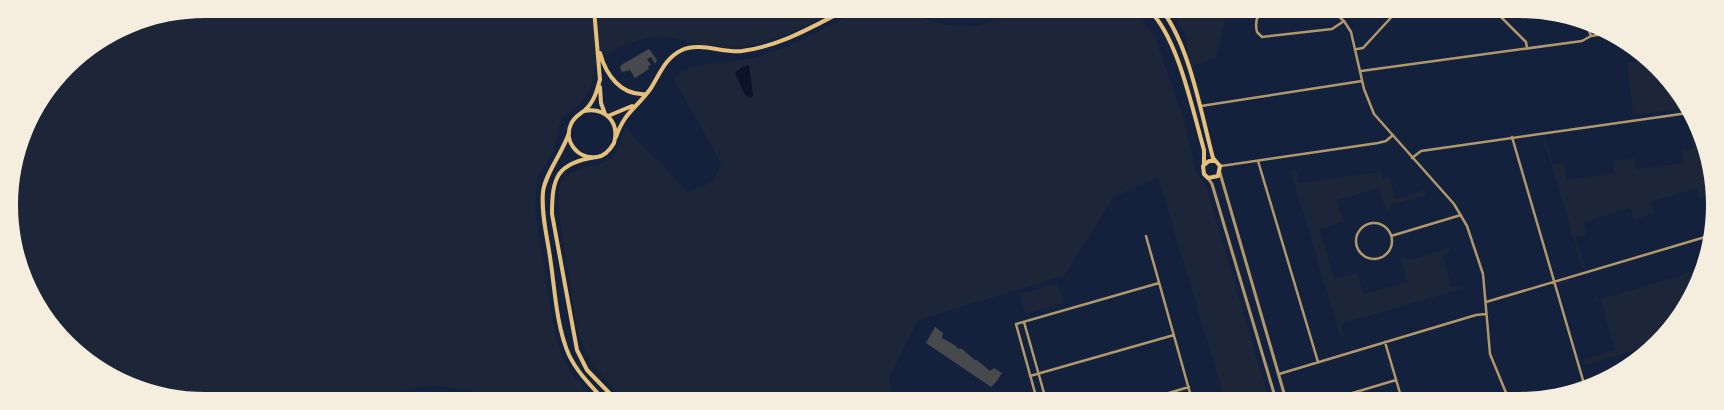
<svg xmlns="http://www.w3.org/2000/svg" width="1724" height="410" viewBox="0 0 1724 410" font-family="Cabin,sans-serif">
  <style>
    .green { fill: #1d2539 }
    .water { fill: #0b132b }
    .building { fill: #48494c }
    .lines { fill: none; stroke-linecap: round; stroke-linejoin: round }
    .minor { stroke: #b1986c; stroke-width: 2.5 }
    .tertiary { stroke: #b1986c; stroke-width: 3 }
    .secondary { stroke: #e5c07b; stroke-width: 4 }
  </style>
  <rect width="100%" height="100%" fill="#14213d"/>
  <path class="green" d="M 205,9 L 834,10 C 799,31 759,50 717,47 C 690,44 666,31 639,40 C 626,45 605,53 596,64 C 593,68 594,74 593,79 C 588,99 578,107 561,118 L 554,150 L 537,178 L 535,211 L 555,334 L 563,359 L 574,378 L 596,400 L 499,400 L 470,390 L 434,386 L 407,389 L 376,400 L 179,400 L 107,375 L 49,325 L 19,268 L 9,192 L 29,118 L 75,58 L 130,24 Z
    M 862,10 L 881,10 L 892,17 L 915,16 L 945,25 L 975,26 L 1028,10 L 1134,10 L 1155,37 L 1184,120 L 1196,172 L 1206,186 L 1269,400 L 1225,400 L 1158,177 L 1114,197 L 1064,276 L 918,320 L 889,379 L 894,400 L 625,400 C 604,379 586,361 578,332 L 559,214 L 558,188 L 565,176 L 580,168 L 600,164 L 612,158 L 618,149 L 625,127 L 688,192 L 714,181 L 721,163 L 673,78 L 691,67 L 755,58 L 800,41 Z
    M 1171,10 L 1227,10 L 1216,58 L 1190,67 L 1186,35 Z
    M 1646,60 L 1675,86 L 1686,108 L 1633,115 L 1627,63 Z
    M 1689,117 L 1699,135 L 1696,136 L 1711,185 L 1711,196 L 1700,199 L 1697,188 L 1651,202 L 1654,213 L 1633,220 L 1630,208 L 1584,222 L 1587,234 L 1576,237 L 1585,268 L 1583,269 L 1543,138 L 1545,137 L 1553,164 L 1564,163 L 1566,180 L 1614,173 L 1613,161 L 1634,158 L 1636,169 L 1684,163 L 1682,150 L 1693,148 Z
    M 1380,168 L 1383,179 L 1389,177 L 1396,199 L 1424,190 L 1426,195 L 1390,205 L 1391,210 L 1386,211 L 1379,188 L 1337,200 L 1343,222 L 1320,229 L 1334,279 L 1357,273 L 1364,294 L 1407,282 L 1400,258 L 1405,257 L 1406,261 L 1449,248 L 1450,252 L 1442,255 L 1452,287 L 1459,285 L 1461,289 L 1341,324 L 1344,335 L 1340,336 L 1291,172 L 1297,170 L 1299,183 L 1378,172 Z
    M 1702,269 L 1695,292 L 1658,343 L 1584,365 L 1583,360 L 1615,350 L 1601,301 L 1597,301 L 1594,291 L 1599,300 Z
    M 1058,283 L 1064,303 L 1025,314 L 1020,294 Z"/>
  <path class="water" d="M 749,65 L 753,95 L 751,98 L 745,95 L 735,73 L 742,67 Z"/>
  <path class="building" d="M 649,49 L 657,60 L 655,64 L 651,57 L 647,59 L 651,65 L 648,66 L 649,69 L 635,78 L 630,70 L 622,72 L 620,68 L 621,65 Z
    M 935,327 L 943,333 L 942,338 L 956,346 L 957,348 L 962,349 L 975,360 L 977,360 L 990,371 L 994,368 L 1002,373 L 996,382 L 991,387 L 926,343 Z"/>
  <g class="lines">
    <path class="minor" d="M 1265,10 C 1256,14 1255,23 1257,32 L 1262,37 L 1332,29 L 1344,21
      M 1331,10 L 1344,21 L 1351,32 L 1364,89 L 1374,114 L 1454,204 L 1467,226 L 1483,274 L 1490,354 L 1509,400
      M 1494,10 L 1526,42 L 1527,48
      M 1587,25 L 1591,36
      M 1357,49 L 1363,48 L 1398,10
      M 1361,71 L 1582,41 L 1591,36 L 1611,33
      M 1201,106 L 1362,81
      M 1512,137 L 1585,387
      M 1412,158 L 1421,151 L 1688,113
      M 1258,161 L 1318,362
      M 1221,166 L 1378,143 L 1386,141 L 1393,135
      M1356 241a18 18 0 1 1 36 0a18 18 0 1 1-36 0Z
      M 1146,236 L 1192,400
      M 1391,236 L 1461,215
      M 1486,302 L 1712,235
      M 1024,322 L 1046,400
      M 1385,342 L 1402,400
      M 1279,374 L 1476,315 L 1486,314
      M 1030,376 L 1174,335
      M 1037,400 L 1016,324 L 1159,283
      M 1145,400 L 1189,387
      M 1329,400 L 1396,380"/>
    <path class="tertiary" d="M 1220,173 L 1286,400
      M 1208,178 L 1212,184 L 1276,400"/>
    <path class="secondary" d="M 594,9 L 600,80
      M 929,10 C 951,16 978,18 999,10
      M 1149,10 C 1178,37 1193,112 1204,150 L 1204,164
      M 1162,10 C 1190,47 1201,113 1213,158 L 1220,166 L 1218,176 L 1208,178 L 1204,174 L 1203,166 L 1209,161 L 1215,161
      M 600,53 C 606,75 621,96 646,94
      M 600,87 L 601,103 L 605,114
      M 584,111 C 605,107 620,122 614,143 C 610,150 605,156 597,157 C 578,160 563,141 571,124 C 574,117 579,115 585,110 C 594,102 597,91 600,79
      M 608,116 L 632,106
      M 569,133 C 562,154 545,174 543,192 C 541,213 547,236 550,257 C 555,289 556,325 569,355 C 577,372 591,386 604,400
      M 616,137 C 625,111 637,108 651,88 C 660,74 665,58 682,50 C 700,42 723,53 742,51 C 780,46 812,27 845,10
      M 596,157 C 557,163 552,177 552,214 L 577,350 L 587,370 L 616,400"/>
  </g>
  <path d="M0 0H1724V410H0ZM205 18H1519A187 187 0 0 1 1706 205V205A187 187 0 0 1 1519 392H205A187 187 0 0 1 18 205V205A187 187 0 0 1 205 18Z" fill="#f5edde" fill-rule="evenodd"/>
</svg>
